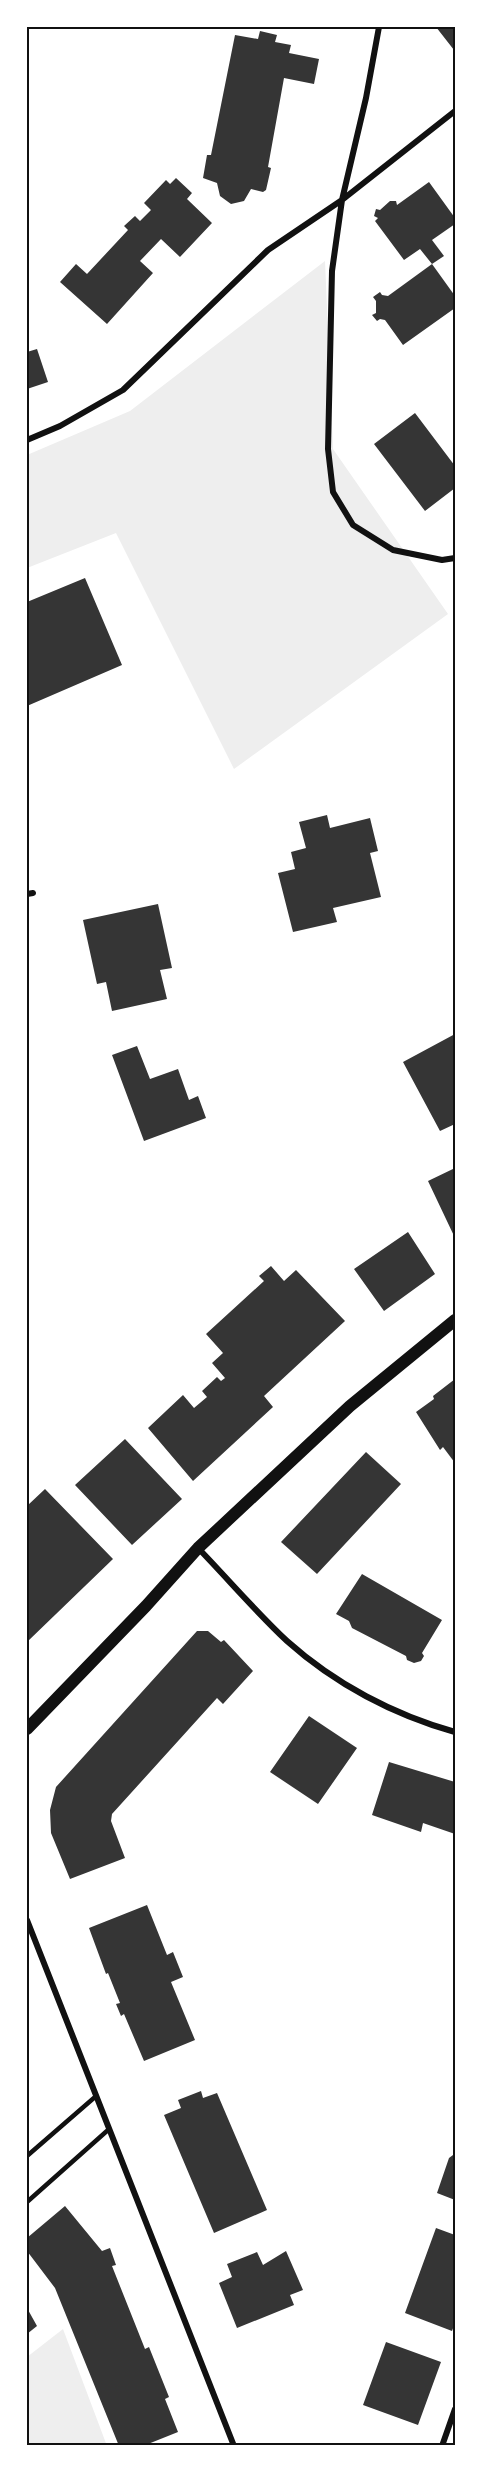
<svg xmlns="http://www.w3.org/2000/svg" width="482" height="2473" viewBox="0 0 482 2473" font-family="'Source Sans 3',sans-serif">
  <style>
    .green { fill: #eee }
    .building { fill: #353535 }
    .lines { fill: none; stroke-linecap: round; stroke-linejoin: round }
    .service { stroke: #111; stroke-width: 4.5 }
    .minor { stroke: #111; stroke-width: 6 }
    .secondary { stroke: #111; stroke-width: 12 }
    .neatline { fill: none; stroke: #111; stroke-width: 2 }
  </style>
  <rect width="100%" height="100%" fill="#fff"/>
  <path class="green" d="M 325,261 L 333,449 L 448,614 L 234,769 L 116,533 L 27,568 L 27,455 L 130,411 Z
    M 63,2329 L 107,2446 L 27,2446 L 27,2357 Z"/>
  <path class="building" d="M 436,27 L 455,27 L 455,49 L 454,50 Z
    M 260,31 L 277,35 L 275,42 L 291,45 L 289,53 L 319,59 L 314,84 L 284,78 L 268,167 L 271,168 L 266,190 L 263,192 L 251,189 L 244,201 L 231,204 L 220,196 L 217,183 L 203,178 L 207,155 L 211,155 L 235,35 L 258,39 Z
    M 176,178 L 192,193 L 187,199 L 212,223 L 180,257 L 161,239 L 140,261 L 153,273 L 107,324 L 60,282 L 76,264 L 87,274 L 128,230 L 124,226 L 135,216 L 140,221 L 151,210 L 144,203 L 166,180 L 170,184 Z
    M 429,182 L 455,218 L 455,224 L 432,240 L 444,256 L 432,264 L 420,249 L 404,260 L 375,221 L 378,218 L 374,216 L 376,209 L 380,210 L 390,201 L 396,201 L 397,205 Z
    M 432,264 L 455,296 L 455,308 L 403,345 L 385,320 L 380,319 L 377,321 L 372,315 L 376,313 L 376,301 L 373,297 L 380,292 L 382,295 L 388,296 Z
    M 37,349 L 48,382 L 27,389 L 27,352 Z
    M 415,413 L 455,466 L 455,488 L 425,511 L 374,444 Z
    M 85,578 L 122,665 L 27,706 L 27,602 Z
    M 327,815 L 330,828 L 370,818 L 378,851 L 370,853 L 381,897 L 333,908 L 337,922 L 293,932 L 278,873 L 295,869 L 291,852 L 306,848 L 299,822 Z
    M 158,904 L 172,968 L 160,970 L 167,999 L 112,1011 L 106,982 L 97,984 L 83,920 Z
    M 455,1034 L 455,1124 L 440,1131 L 403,1062 Z
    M 137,1046 L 150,1079 L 178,1069 L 189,1100 L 198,1096 L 206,1118 L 144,1141 L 112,1055 Z
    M 455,1168 L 455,1238 L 428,1181 Z
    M 408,1232 L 435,1274 L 384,1311 L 354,1269 Z
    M 271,1266 L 284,1281 L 296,1270 L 345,1321 L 264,1396 L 273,1407 L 193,1481 L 148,1428 L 183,1395 L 194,1408 L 207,1397 L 202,1391 L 217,1377 L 221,1381 L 225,1378 L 212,1363 L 223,1353 L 206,1334 L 264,1281 L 259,1276 Z
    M 455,1379 L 455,1463 L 443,1447 L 440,1450 L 416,1412 L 434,1399 L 433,1396 Z
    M 125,1439 L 182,1499 L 132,1545 L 75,1485 Z
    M 366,1452 L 401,1484 L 317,1574 L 281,1542 Z
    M 45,1489 L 113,1559 L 27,1642 L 27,1506 Z
    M 362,1574 L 442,1620 L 422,1653 L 424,1656 L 421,1661 L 414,1663 L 407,1660 L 406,1656 L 352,1628 L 349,1621 L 336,1614 Z
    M 197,1631 L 208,1631 L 221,1642 L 224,1640 L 253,1671 L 223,1704 L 217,1698 L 112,1814 L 111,1821 L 125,1858 L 70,1879 L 51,1833 L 50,1810 L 56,1787 Z
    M 309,1716 L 357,1748 L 318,1804 L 270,1772 Z
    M 389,1762 L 455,1782 L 455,1834 L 423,1823 L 421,1832 L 372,1815 Z
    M 147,1905 L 167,1955 L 173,1952 L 183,1977 L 171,1982 L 195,2040 L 144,2061 L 124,2014 L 121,2016 L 116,2004 L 120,2003 L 108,1973 L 106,1974 L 89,1928 Z
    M 201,2091 L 203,2098 L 217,2093 L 267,2210 L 214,2233 L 164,2115 L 181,2108 L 178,2100 Z
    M 453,2155 L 455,2156 L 455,2200 L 437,2193 L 449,2158 Z
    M 65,2206 L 102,2251 L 110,2248 L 116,2265 L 112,2266 L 145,2349 L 149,2347 L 169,2397 L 165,2399 L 178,2432 L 143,2446 L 119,2446 L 55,2288 L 27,2251 L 27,2238 Z
    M 436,2228 L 455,2235 L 455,2323 L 452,2331 L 405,2313 Z
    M 286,2251 L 303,2290 L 290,2295 L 294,2305 L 237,2328 L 219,2283 L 232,2277 L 227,2264 L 257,2252 L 263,2265 Z
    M 27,2308 L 37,2326 L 27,2334 Z
    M 386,2342 L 441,2362 L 418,2425 L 363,2405 Z"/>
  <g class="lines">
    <path class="service" d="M 27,2156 L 95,2097
      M 27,2202 L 108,2130"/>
    <path class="minor" d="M 379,27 L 366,98 L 342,200 L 332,271 L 328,449 L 333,492 L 353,525 L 393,550 L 442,560 L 455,558
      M 27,440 L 60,426 L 123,390 L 268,250 L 342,200 L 455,111
      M 27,894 L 33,893
      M 198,1548 C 228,1579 256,1612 287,1641 C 335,1684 394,1715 455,1732
      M 27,1920 L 234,2446
      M 442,2446 L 455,2409"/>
    <path class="secondary" d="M 27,1729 L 146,1606 L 198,1548 L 350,1406 L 455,1320"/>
  </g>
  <rect width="482" height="2473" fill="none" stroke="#ffffff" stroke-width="57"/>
  <rect x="28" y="28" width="426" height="2416" class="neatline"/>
</svg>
